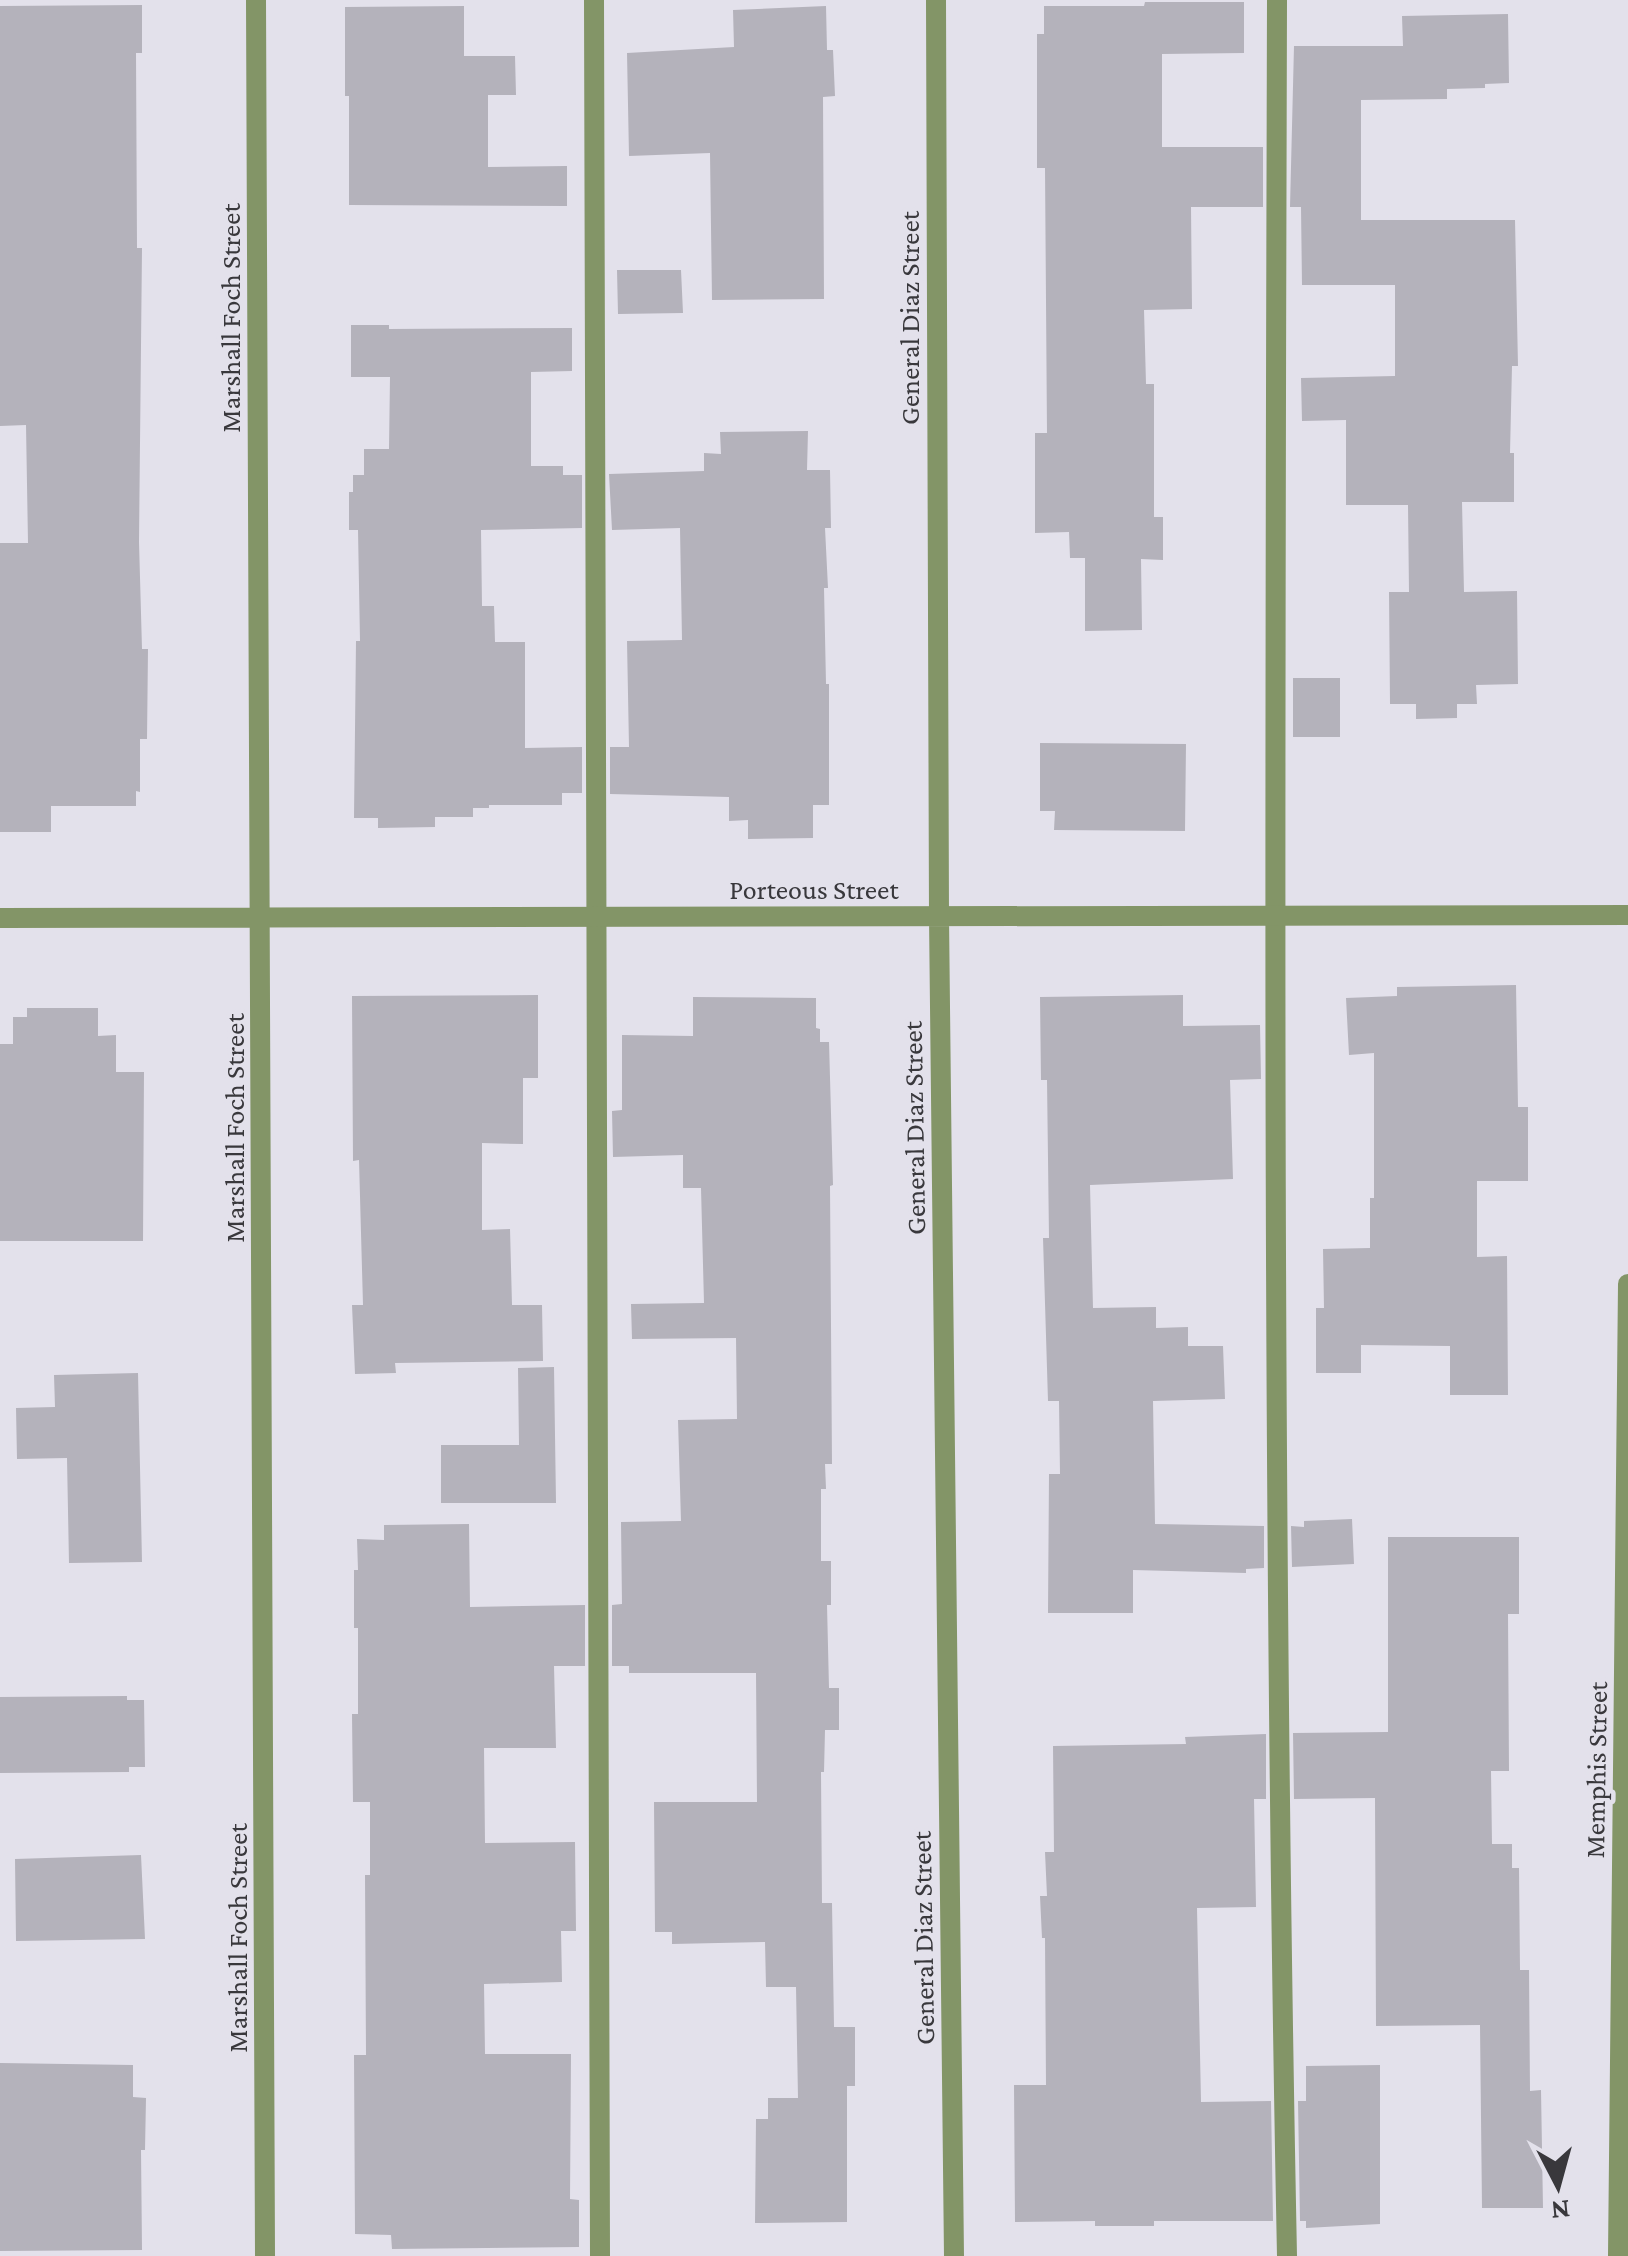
<svg xmlns="http://www.w3.org/2000/svg" width="1628" height="2256" viewBox="0 0 1628 2256" font-family="'Crimson Pro',serif">
  <style>
    .building { fill: #b4b2bb }
    .lines { fill: none; stroke-linecap: round; stroke-linejoin: round }
    .lane { stroke: #839567; stroke-width: 20 }
    .street { stroke: #839567; stroke-width: 20 }
    .labels { text-anchor: middle; dominant-baseline: central; stroke-width: 9; stroke-linejoin: round; paint-order: stroke }
    .street-label { font-size: 28px; fill: #39383c; stroke: #e3e1eb }
  </style>
  <rect width="100%" height="100%" fill="#e3e1eb"/>
  <path class="building" d="M 1145,2 L 1244,2 L 1244,53 L 1162,54 L 1162,147 L 1263,147 L 1263,207 L 1191,207 L 1192,309 L 1144,310 L 1146,384 L 1154,384 L 1154,517 L 1163,517 L 1163,560 L 1141,559 L 1142,630 L 1085,631 L 1085,558 L 1070,558 L 1069,532 L 1035,533 L 1035,433 L 1047,433 L 1045,168 L 1037,168 L 1037,34 L 1044,34 L 1044,6 L 1144,6 Z
    M 142,5 L 142,53 L 136,53 L 137,248 L 142,248 L 139,542 L 142,649 L 148,649 L 147,739 L 140,739 L 140,792 L 136,791 L 136,806 L 51,806 L 51,832 L 0,832 L 0,543 L 28,543 L 26,425 L 0,426 L 0,6 Z
    M 464,6 L 464,56 L 515,56 L 516,95 L 488,95 L 488,167 L 567,166 L 567,206 L 349,205 L 349,96 L 345,96 L 345,7 Z
    M 826,6 L 827,50 L 833,50 L 835,96 L 823,97 L 824,299 L 712,300 L 710,153 L 629,156 L 627,53 L 734,47 L 733,10 Z
    M 1508,14 L 1509,83 L 1485,84 L 1485,88 L 1447,89 L 1447,99 L 1361,100 L 1361,220 L 1515,220 L 1518,366 L 1512,366 L 1510,453 L 1514,453 L 1514,502 L 1462,502 L 1464,592 L 1517,591 L 1518,684 L 1476,685 L 1477,704 L 1457,704 L 1457,718 L 1416,719 L 1416,704 L 1390,704 L 1389,592 L 1409,592 L 1408,505 L 1346,505 L 1346,420 L 1302,421 L 1301,378 L 1395,376 L 1395,285 L 1302,285 L 1301,207 L 1290,207 L 1294,46 L 1403,46 L 1402,16 Z
    M 617,270 L 681,270 L 683,313 L 618,314 Z
    M 351,325 L 389,325 L 389,329 L 572,328 L 572,371 L 531,372 L 531,466 L 563,466 L 563,475 L 582,475 L 582,528 L 481,530 L 482,606 L 494,606 L 495,642 L 525,642 L 525,748 L 582,747 L 582,793 L 562,793 L 562,805 L 489,805 L 489,808 L 473,808 L 473,817 L 435,817 L 435,827 L 378,828 L 378,818 L 354,818 L 356,641 L 360,641 L 358,530 L 349,530 L 349,492 L 353,492 L 353,475 L 364,475 L 364,449 L 389,449 L 390,377 L 351,377 Z
    M 808,431 L 807,470 L 830,470 L 831,528 L 825,528 L 828,588 L 824,588 L 826,684 L 829,684 L 829,805 L 813,805 L 813,838 L 748,839 L 748,820 L 729,821 L 729,797 L 610,794 L 610,747 L 629,747 L 627,641 L 682,640 L 680,528 L 612,530 L 609,474 L 704,471 L 704,453 L 721,454 L 720,432 Z
    M 1293,678 L 1340,678 L 1340,737 L 1293,737 Z
    M 1040,743 L 1186,744 L 1185,831 L 1054,830 L 1055,811 L 1040,811 Z
    M 1516,985 L 1518,1107 L 1528,1107 L 1528,1181 L 1477,1181 L 1477,1257 L 1507,1256 L 1508,1395 L 1450,1395 L 1450,1346 L 1361,1345 L 1361,1373 L 1316,1373 L 1316,1308 L 1324,1308 L 1323,1249 L 1370,1248 L 1370,1198 L 1374,1198 L 1374,1053 L 1349,1055 L 1346,998 L 1397,996 L 1397,987 Z
    M 538,995 L 538,1078 L 523,1078 L 523,1144 L 482,1143 L 482,1230 L 510,1229 L 512,1305 L 542,1305 L 543,1361 L 395,1363 L 396,1373 L 355,1374 L 352,1305 L 363,1305 L 359,1160 L 353,1161 L 352,996 Z
    M 1183,995 L 1183,1026 L 1260,1025 L 1261,1079 L 1230,1080 L 1233,1179 L 1090,1185 L 1093,1308 L 1156,1307 L 1156,1328 L 1188,1327 L 1188,1346 L 1223,1346 L 1225,1399 L 1153,1401 L 1155,1524 L 1264,1526 L 1264,1568 L 1246,1569 L 1246,1573 L 1133,1570 L 1133,1613 L 1048,1613 L 1049,1474 L 1060,1474 L 1059,1401 L 1048,1401 L 1043,1238 L 1049,1238 L 1047,1080 L 1041,1080 L 1040,997 Z
    M 693,997 L 816,998 L 816,1028 L 820,1029 L 820,1042 L 829,1042 L 833,1185 L 830,1186 L 832,1464 L 825,1464 L 826,1489 L 821,1489 L 821,1561 L 831,1561 L 831,1605 L 827,1605 L 829,1688 L 839,1688 L 839,1730 L 825,1730 L 824,1772 L 821,1772 L 822,1903 L 832,1903 L 834,2027 L 855,2027 L 855,2086 L 847,2086 L 847,2222 L 755,2223 L 756,2119 L 768,2119 L 768,2098 L 798,2098 L 796,1987 L 766,1987 L 765,1942 L 672,1944 L 672,1932 L 655,1932 L 654,1802 L 757,1802 L 756,1673 L 629,1673 L 629,1666 L 612,1666 L 612,1605 L 622,1604 L 621,1522 L 681,1521 L 678,1420 L 737,1419 L 736,1338 L 632,1339 L 631,1304 L 704,1303 L 701,1188 L 683,1188 L 683,1155 L 613,1157 L 612,1111 L 622,1110 L 622,1035 L 693,1036 Z
    M 27,1008 L 98,1008 L 98,1036 L 116,1035 L 116,1072 L 144,1072 L 143,1241 L 0,1241 L 0,1044 L 13,1044 L 13,1017 L 27,1017 Z
    M 554,1367 L 556,1503 L 441,1503 L 441,1445 L 519,1445 L 518,1368 Z
    M 138,1373 L 142,1562 L 69,1563 L 67,1458 L 17,1459 L 16,1408 L 55,1407 L 54,1375 Z
    M 1352,1519 L 1354,1564 L 1292,1567 L 1291,1526 L 1304,1527 L 1304,1521 Z
    M 469,1524 L 470,1607 L 585,1605 L 585,1666 L 554,1666 L 556,1748 L 484,1748 L 485,1843 L 575,1842 L 576,1931 L 561,1931 L 562,1982 L 484,1984 L 485,2054 L 571,2054 L 570,2199 L 579,2200 L 579,2247 L 392,2249 L 391,2235 L 355,2234 L 354,2055 L 366,2055 L 365,1875 L 370,1875 L 370,1802 L 353,1802 L 352,1714 L 358,1714 L 358,1628 L 354,1628 L 354,1570 L 358,1570 L 357,1539 L 384,1540 L 384,1525 Z
    M 1388,1537 L 1519,1537 L 1519,1614 L 1508,1614 L 1509,1771 L 1491,1771 L 1492,1844 L 1512,1844 L 1512,1868 L 1519,1868 L 1520,1970 L 1529,1970 L 1530,2091 L 1541,2090 L 1543,2208 L 1482,2208 L 1480,2025 L 1376,2026 L 1375,1798 L 1294,1799 L 1293,1733 L 1388,1732 Z
    M 127,1696 L 127,1700 L 144,1700 L 145,1767 L 129,1767 L 129,1772 L 0,1773 L 0,1697 Z
    M 1266,1734 L 1266,1799 L 1254,1799 L 1256,1907 L 1197,1908 L 1201,2102 L 1271,2101 L 1273,2221 L 1154,2221 L 1154,2226 L 1095,2226 L 1095,2221 L 1015,2222 L 1014,2085 L 1046,2085 L 1045,1938 L 1042,1938 L 1040,1896 L 1047,1896 L 1045,1852 L 1054,1852 L 1053,1746 L 1186,1744 L 1185,1737 Z
    M 141,1855 L 145,1939 L 16,1941 L 15,1859 Z
    M 0,2063 L 133,2065 L 133,2097 L 146,2098 L 145,2150 L 141,2150 L 142,2250 L 0,2251 Z
    M 1380,2065 L 1380,2224 L 1306,2228 L 1306,2221 L 1300,2221 L 1298,2101 L 1306,2101 L 1306,2066 Z"/>
  <g class="lines">
    <path class="lane" d="M 594,0 L 600,2256
      M 1277,0 C 1275,752 1272,1504 1287,2256"/>
    <path class="street" d="M 256,0 L 265,2256
      M 936,0 L 939,917 L 954,2256
      M 0,918 L 1628,915
      M 1618,2256 L 1628,1284"/>
  </g>
  <g class="labels">
    <g class="street-label">
      <text transform="translate(230 318) rotate(-90)">Marshall Foch Street</text>
      <text transform="translate(909 318) rotate(-90)">General Diaz Street</text>
      <text x="814" y="889">Porteous Street</text>
      <text transform="translate(234 1128) rotate(-90)">Marshall Foch Street</text>
      <text transform="translate(914 1128) rotate(-91)">General Diaz Street</text>
      <text transform="translate(1596 1770) rotate(-89)">Memphis Street</text>
      <text transform="translate(237 1938) rotate(-90)">Marshall Foch Street</text>
      <text transform="translate(923 1938) rotate(-91)">General Diaz Street</text>
    </g>
  </g>
  <g transform="translate(1558 2186) rotate(174)" stroke="#e3e1eb" stroke-width="8" paint-order="stroke">
  <path d="M0-8L18 38L0 25L-18 38Z" fill="#39383c"/>
  <text y="-15" font-size="28" font-weight="bold" text-anchor="middle" fill="#39383c">N</text>
  </g>
</svg>
